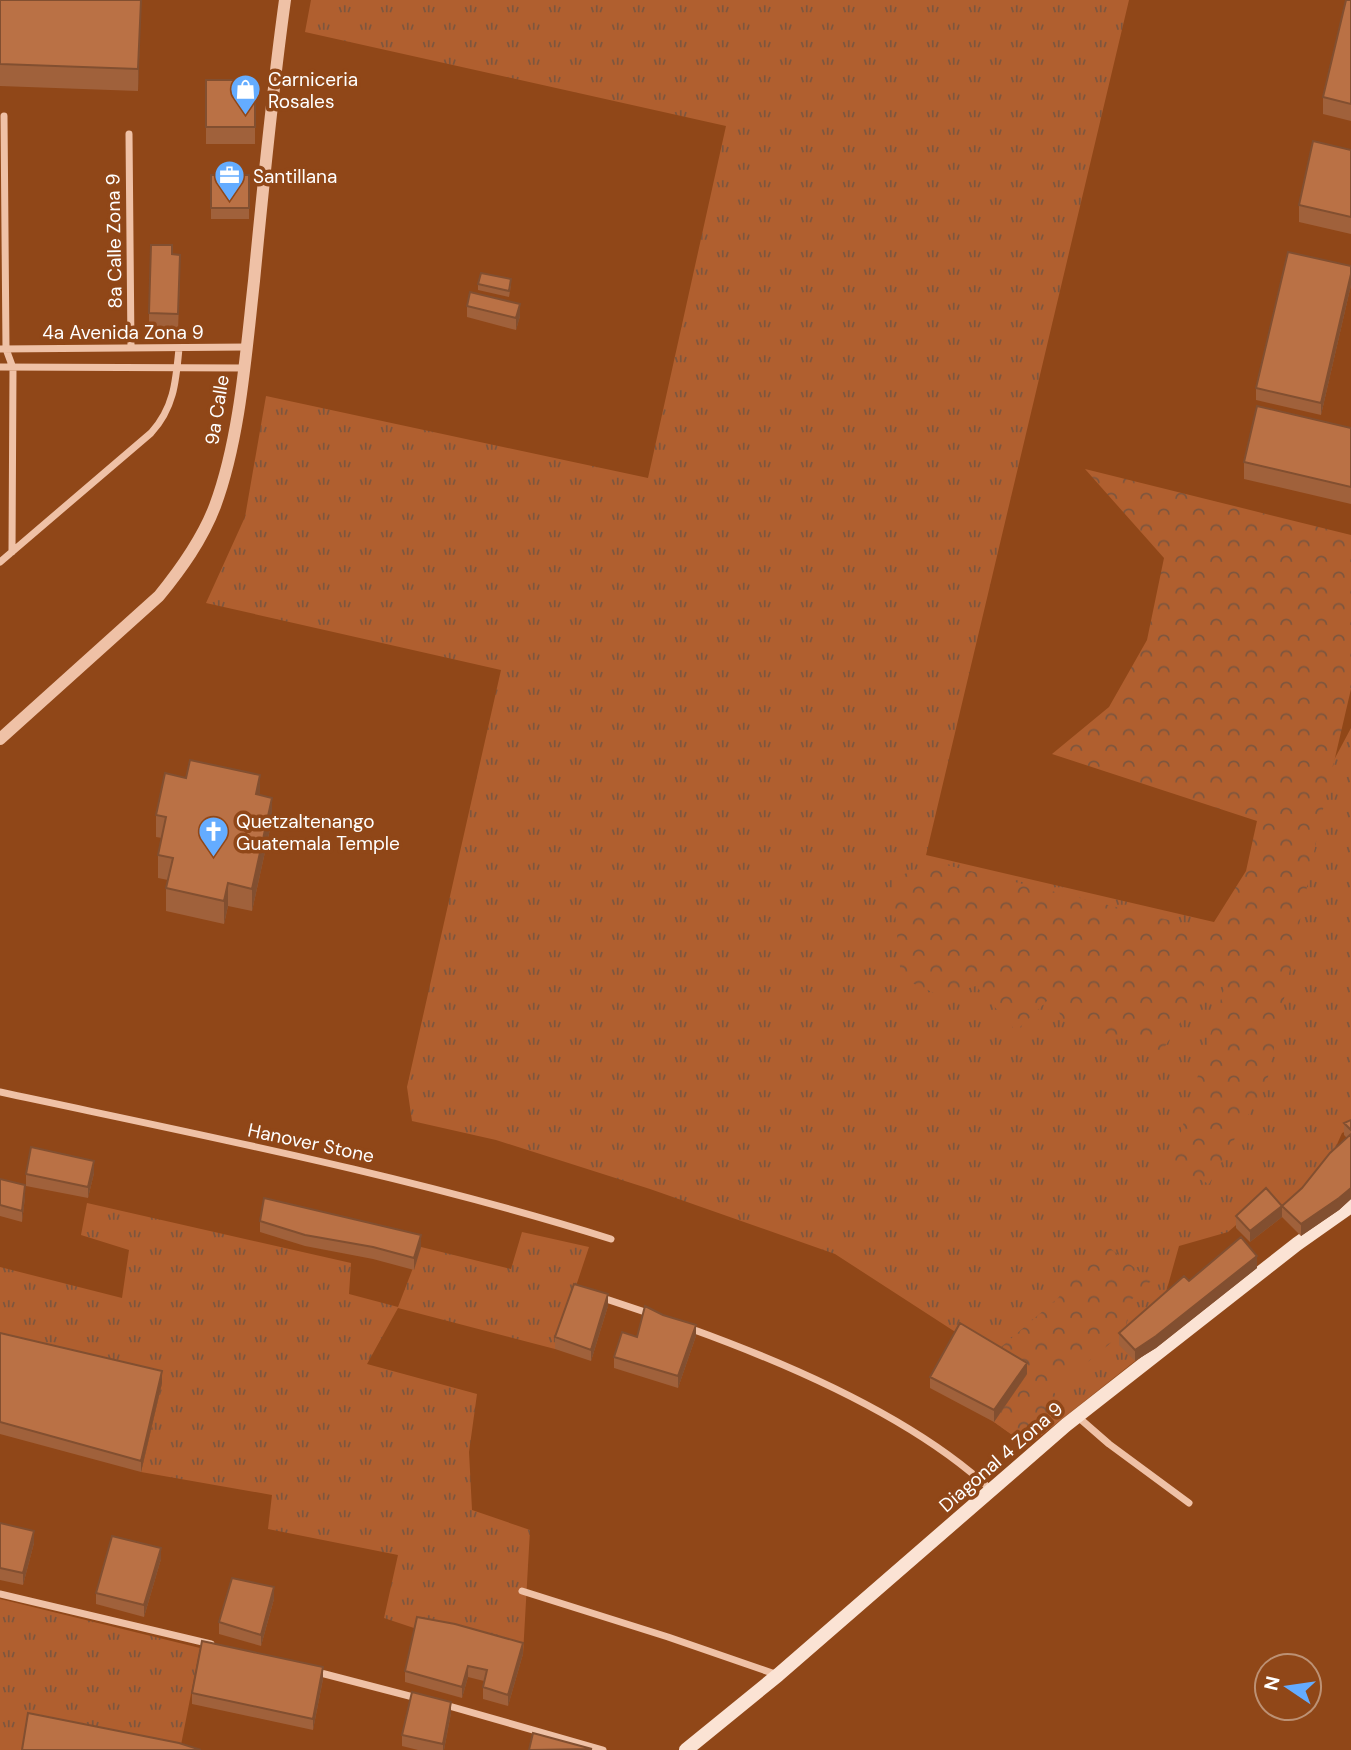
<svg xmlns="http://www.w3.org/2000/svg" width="1351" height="1750" viewBox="0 0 1351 1750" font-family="'DM Sans',sans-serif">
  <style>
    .grass { fill: url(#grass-tufts) }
    .forest { fill: url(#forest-crowns) }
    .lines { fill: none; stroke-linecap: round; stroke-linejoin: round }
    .minor { stroke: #efc1a6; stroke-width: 7 }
    .tertiary { stroke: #efc1a6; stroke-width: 12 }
    .secondary { stroke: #fbe3d4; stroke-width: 14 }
    .wall { fill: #a0613b }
    .shaded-wall { fill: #824f30 }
    .building { fill: #ba7145; stroke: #824f30; stroke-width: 2 }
    .labels { text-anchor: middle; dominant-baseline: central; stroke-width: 7; stroke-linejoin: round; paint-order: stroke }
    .poi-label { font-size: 19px; fill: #fff; stroke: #904718; text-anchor: start }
    .street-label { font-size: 19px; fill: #fff; stroke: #904718 }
  </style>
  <defs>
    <pattern id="grass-tufts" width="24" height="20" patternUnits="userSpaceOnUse" patternTransform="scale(1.75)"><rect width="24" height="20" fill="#b05f2f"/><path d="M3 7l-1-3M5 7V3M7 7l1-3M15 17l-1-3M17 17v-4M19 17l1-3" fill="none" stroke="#7e563e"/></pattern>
    <pattern id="forest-crowns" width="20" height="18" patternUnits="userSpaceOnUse" patternTransform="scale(1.75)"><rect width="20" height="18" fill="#b05f2f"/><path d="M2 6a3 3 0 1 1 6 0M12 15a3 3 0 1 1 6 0" fill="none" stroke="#7e563e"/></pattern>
  </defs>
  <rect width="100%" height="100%" fill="#904718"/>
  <path class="grass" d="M 311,0 L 1129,0 L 926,855 L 1244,929 L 1351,728 L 1351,1129 L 1342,1133 L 1334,1151 L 1284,1211 L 1265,1200 L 1228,1232 L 1179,1246 L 1165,1296 L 1135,1361 L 1028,1446 L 994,1422 L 1027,1375 L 960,1335 L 835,1254 L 650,1189 L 496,1140 L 412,1121 L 407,1087 L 501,670 L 206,603 L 245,517 L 266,396 L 648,478 L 726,126 L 305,32 Z
    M 87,1203 L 351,1263 L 349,1294 L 398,1307 L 421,1247 L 511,1269 L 522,1232 L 589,1247 L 555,1349 L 398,1308 L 367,1364 L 477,1394 L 469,1452 L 472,1510 L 530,1530 L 523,1654 L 417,1629 L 384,1618 L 398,1555 L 268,1529 L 272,1495 L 141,1472 L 162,1383 L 0,1344 L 0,1267 L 122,1298 L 129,1250 L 81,1235 Z
    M 0,1599 L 200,1648 L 180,1750 L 0,1750 Z"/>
  <path class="forest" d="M 1085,469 L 1351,535 L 1351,689 L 1321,818 L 1267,1082 L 1209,1184 L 1171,1165 L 1227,979 L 1210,976 L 1162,1051 L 1062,1020 L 1053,995 L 1016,1031 L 976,986 L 941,996 L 901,978 L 892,879 L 934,862 L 1209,930 L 1246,871 L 1257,821 L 1052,754 L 1109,707 L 1147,640 L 1164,558 Z
    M 1101,1241 L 1151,1281 L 1130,1301 L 1125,1331 L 1053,1391 L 1065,1408 L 1028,1446 L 994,1422 L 1027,1374 L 993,1354 L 1058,1298 Z"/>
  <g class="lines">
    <path class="minor" d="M 4,116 L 6,349 L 13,368 L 12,552
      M 129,134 L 131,348
      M 0,349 L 247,347
      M 0,367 L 244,368
      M 0,562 L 151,433 C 174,408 176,381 179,348
      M 0,1092 C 205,1136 411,1176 611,1239
      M 600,1297 L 651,1314
      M 689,1328 C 789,1364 913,1417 991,1490
      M 1078,1417 L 1109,1444 L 1189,1503
      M 522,1591 L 668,1637 L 778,1675
      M 0,1594 L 211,1644
      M 317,1672 L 417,1698
      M 442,1704 L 603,1750"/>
    <path class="tertiary" d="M 0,739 L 159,596 C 181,569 202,540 215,506 C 240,439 246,352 254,281 C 263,187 272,93 285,0"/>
    <path class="secondary" d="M 686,1750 L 778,1675 L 1066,1425 L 1297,1244 L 1351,1206"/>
  </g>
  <path class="wall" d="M 0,0 L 141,0 L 138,91 L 0,86 Z
    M 1351,0 L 1351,121 L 1323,114 L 1323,97 Z
    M 206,80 L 255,80 L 255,144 L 206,144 Z
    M 1351,150 L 1351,234 L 1299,222 L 1299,205 Z
    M 211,175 L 249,175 L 249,219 L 211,219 Z
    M 172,254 L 180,272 L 178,331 L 149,330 L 149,313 Z
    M 1351,266 L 1351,285 L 1321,415 L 1256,400 L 1256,388 Z
    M 478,284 L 511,285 L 509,297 L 478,290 Z
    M 467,306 L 520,316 L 516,330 L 467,317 Z
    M 1351,428 L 1351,504 L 1244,479 L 1244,462 Z
    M 260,795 L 272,820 L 252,911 L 228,906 L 224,924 L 166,911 L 166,888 L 168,880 L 158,878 L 158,855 L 162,838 L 156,837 L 156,815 Z
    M 1351,1120 L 1351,1199 L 1339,1210 L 1301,1236 L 1282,1217 L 1282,1206 L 1302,1188 L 1347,1138 L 1344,1135 L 1344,1123 Z
    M 94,1173 L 88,1198 L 26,1186 L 26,1174 Z
    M 0,1179 L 25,1197 L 22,1222 L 0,1216 Z
    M 1236,1216 L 1282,1217 L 1250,1242 L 1236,1228 Z
    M 260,1221 L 421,1247 L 414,1270 L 373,1259 L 305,1246 L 260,1232 Z
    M 1257,1268 L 1156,1348 L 1135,1361 L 1119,1345 L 1119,1333 L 1189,1281 Z
    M 608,1306 L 591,1361 L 555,1349 L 555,1337 Z
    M 0,1333 L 162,1383 L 141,1472 L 0,1434 Z
    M 696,1336 L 678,1388 L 614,1368 L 614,1357 L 637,1337 Z
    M 1027,1374 L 994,1422 L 930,1388 L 930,1377 Z
    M 0,1523 L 34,1543 L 23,1585 L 0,1580 Z
    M 161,1559 L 144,1617 L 96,1604 L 96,1593 Z
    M 274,1599 L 261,1646 L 219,1634 L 219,1622 Z
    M 523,1654 L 508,1706 L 483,1699 L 483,1687 L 484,1681 L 468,1677 L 462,1698 L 405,1682 L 405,1671 Z
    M 323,1679 L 313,1730 L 192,1704 L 192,1693 Z
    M 451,1713 L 444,1750 L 418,1750 L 402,1746 L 402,1735 Z"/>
  <path class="shaded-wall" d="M 141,0 L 138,91 L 138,69 Z
    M 1351,274 L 1351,285 L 1321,415 L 1321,403 Z
    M 520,304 L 520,316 L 516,330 L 516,318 Z
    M 260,775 L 260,798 L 256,794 Z
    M 272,798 L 272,820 L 252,911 L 252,889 Z
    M 228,883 L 228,906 L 224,924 L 224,901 Z
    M 94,1161 L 94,1173 L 88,1198 L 88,1187 Z
    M 25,1185 L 25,1197 L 22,1222 L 22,1211 Z
    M 1351,1188 L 1351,1199 L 1339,1210 L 1301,1236 L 1301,1224 Z
    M 1282,1206 L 1282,1217 L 1250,1242 L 1250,1231 Z
    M 421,1235 L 421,1247 L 414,1270 L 414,1258 Z
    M 1257,1256 L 1257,1268 L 1156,1348 L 1135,1361 L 1135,1350 Z
    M 608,1294 L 608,1306 L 591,1361 L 591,1350 Z
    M 696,1325 L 696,1336 L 678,1388 L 678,1376 Z
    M 1027,1363 L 1027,1374 L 994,1422 L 994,1410 Z
    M 162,1371 L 162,1383 L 141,1472 L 141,1461 Z
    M 34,1531 L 34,1543 L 23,1585 L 23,1573 Z
    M 161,1548 L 161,1559 L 144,1617 L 144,1605 Z
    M 274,1587 L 274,1599 L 261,1646 L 261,1635 Z
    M 523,1643 L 523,1654 L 508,1706 L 508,1695 Z
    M 468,1666 L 468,1677 L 462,1698 L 462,1687 Z
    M 323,1667 L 323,1679 L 313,1730 L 313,1719 Z
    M 451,1702 L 451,1713 L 444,1750 L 443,1750 L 443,1744 Z"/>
  <path class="building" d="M 0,0 L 141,0 L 138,69 L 0,64 Z
    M 1346,0 L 1351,0 L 1351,104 L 1323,97 Z
    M 206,80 L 255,80 L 255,127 L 206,127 Z
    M 1313,141 L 1351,150 L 1351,217 L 1299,205 Z
    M 211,175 L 249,175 L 249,208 L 211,208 Z
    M 151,245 L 172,245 L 172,254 L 180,255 L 178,314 L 149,313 Z
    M 1288,252 L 1351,266 L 1351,274 L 1321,403 L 1256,388 Z
    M 481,273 L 511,279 L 509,291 L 478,284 Z
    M 470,292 L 520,304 L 516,318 L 467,306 Z
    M 1257,406 L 1351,428 L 1351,487 L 1244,462 Z
    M 190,760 L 260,775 L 256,794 L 272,798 L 252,889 L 228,883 L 224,901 L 166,888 L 173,858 L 158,855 L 166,817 L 156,815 L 165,773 L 186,778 Z
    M 1351,1120 L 1351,1130 L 1344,1123 Z
    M 1351,1134 L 1351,1188 L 1339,1198 L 1301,1224 L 1282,1206 L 1302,1188 L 1330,1153 Z
    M 31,1147 L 94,1161 L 88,1187 L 26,1174 Z
    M 0,1179 L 25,1185 L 22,1211 L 0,1205 Z
    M 1266,1188 L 1282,1206 L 1250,1231 L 1236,1216 Z
    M 264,1198 L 421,1235 L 414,1258 L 373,1247 L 305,1235 L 260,1221 Z
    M 1241,1237 L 1257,1256 L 1156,1336 L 1135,1350 L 1119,1333 L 1184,1276 L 1189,1281 Z
    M 574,1284 L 608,1294 L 591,1350 L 555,1337 Z
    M 645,1306 L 663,1315 L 696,1325 L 678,1376 L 614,1357 L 622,1332 L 637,1337 Z
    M 960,1323 L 1027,1363 L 994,1410 L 930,1377 Z
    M 0,1333 L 162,1371 L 141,1461 L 0,1422 Z
    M 0,1523 L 34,1531 L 23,1573 L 0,1568 Z
    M 112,1536 L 161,1548 L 144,1605 L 96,1593 Z
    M 232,1578 L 274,1587 L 261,1635 L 219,1622 Z
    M 417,1617 L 455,1624 L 523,1643 L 508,1695 L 483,1687 L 487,1670 L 468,1666 L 462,1687 L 405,1671 Z
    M 202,1641 L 323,1667 L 313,1719 L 192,1693 Z
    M 412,1692 L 451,1702 L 443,1744 L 402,1735 Z
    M 28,1713 L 179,1743 L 201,1750 L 22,1750 Z
    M 533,1733 L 592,1749 L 529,1750 Z"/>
  <defs>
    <symbol id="shop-pin" viewBox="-11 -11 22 30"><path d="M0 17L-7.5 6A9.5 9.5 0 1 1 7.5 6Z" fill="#64acff" stroke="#904718"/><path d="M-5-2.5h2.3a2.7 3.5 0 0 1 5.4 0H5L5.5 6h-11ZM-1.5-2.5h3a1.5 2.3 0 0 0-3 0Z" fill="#fff"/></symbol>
    <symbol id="office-pin" viewBox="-11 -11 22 30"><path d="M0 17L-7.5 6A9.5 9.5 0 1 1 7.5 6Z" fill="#64acff" stroke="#904718"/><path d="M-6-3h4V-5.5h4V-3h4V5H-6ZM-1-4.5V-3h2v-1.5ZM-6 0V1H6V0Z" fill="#fff"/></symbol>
    <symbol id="church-pin" viewBox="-11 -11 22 30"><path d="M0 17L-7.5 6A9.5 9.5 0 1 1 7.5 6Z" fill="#64acff" stroke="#904718"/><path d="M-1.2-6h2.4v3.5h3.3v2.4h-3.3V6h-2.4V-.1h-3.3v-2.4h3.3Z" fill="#fff"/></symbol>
  </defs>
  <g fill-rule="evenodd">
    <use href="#shop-pin" x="228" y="72" width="35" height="47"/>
    <use href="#office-pin" x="212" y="158" width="35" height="47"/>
    <use href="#church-pin" x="196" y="814" width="35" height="47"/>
  </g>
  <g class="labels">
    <g class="poi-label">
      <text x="268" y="79">Carniceria<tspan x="268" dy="22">Rosales</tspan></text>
      <text x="253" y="176">Santillana</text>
      <text x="236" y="821">Quetzaltenango<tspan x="236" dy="22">Guatemala Temple</tspan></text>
    </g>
    <g class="street-label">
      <text transform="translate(114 241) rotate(-91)">8a Calle Zona 9</text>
      <text x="123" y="332">4a Avenida Zona 9</text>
      <text transform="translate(217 410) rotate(-81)">9a Calle</text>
      <text transform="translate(311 1143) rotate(12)">Hanover Stone</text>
      <text transform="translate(1001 1457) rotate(-41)">Diagonal 4 Zona 9</text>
    </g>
  </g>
  <g transform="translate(1288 1687) rotate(283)"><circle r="33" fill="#904718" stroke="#bc9174" stroke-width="2"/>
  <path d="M0-5L12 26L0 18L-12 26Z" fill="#64acff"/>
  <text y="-10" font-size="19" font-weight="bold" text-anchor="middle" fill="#ffffff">N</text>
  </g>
</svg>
